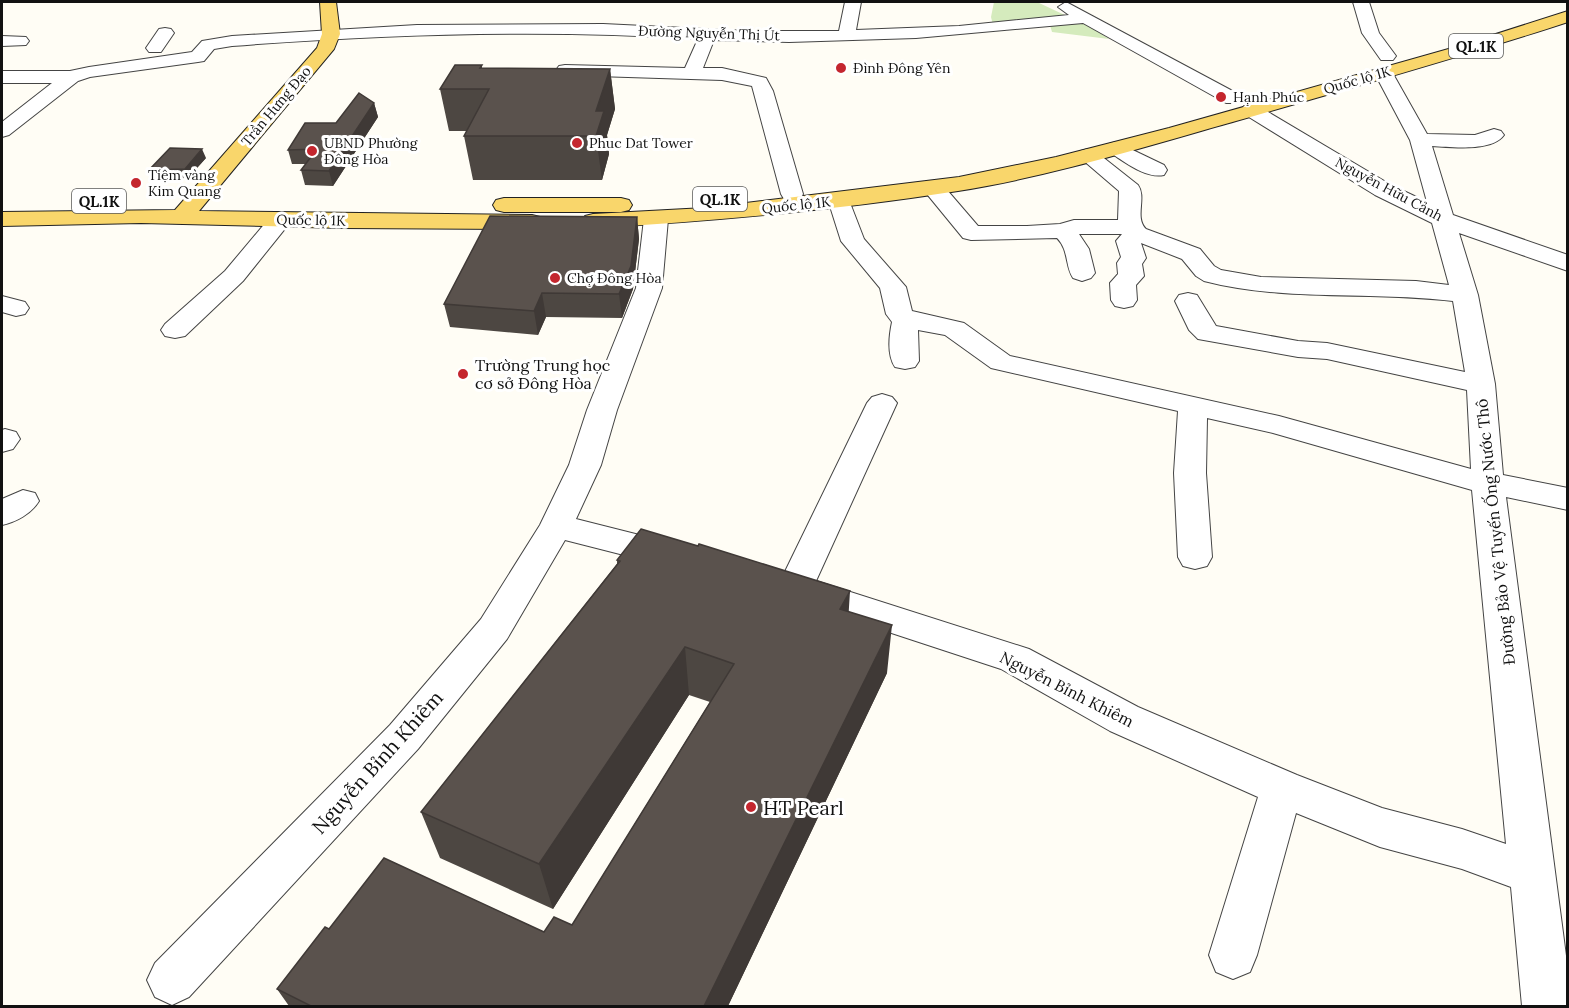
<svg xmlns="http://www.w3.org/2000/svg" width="1569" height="1008" viewBox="0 0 1569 1008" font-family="Lora,serif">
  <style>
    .green { fill: #d5ebbd }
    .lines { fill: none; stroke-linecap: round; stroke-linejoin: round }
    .minor-casing { stroke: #444; stroke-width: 2 }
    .major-casing { stroke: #222; stroke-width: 2 }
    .minor { fill: #fff; fill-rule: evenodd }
    .major { fill: #f9d66b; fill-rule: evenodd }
    .wall { fill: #4d4742 }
    .shaded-wall { fill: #3f3936 }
    .building { fill: #5a524d; stroke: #3f3936; stroke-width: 1.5 }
    .poi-dot { fill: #c4262e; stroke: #fff; stroke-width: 2 }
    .labels { text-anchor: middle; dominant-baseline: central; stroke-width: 6; stroke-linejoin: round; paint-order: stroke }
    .far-street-label { font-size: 14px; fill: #111; stroke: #fff }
    .far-poi-label { font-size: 14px; fill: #111; stroke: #fff; text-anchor: start }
    .shield { fill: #fff; stroke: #585858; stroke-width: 1.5 }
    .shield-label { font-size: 15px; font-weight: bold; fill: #111 }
    .poi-label { font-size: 16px; fill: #111; stroke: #fff; text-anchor: start }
    .street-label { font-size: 16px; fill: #111; stroke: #fff }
    .near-street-label { font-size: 20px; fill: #111; stroke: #fff }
    .near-poi-label { font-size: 20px; fill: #111; stroke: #fff; text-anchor: start }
  </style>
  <rect width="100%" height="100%" fill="#fffdf5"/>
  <path class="green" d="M 994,2 L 1037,2 L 1069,17 L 993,25 L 991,17 Z
    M 1084,22 L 1109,39 L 1052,32 L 1050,25 Z"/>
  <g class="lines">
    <defs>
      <path id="minor" d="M 845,2 L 861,2 L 856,30 L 959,26 L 1069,15 L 1058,7 L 1066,2 L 1240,95 L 1243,99 L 1240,103 L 1226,103 L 1083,23 L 916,38 L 789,42 L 714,40 L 703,68 L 722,68 L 766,78 L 773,91 L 803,194 L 800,199 L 792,201 L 784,199 L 781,194 L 752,86 L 722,80 L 565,75 L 559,74 L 556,70 L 559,66 L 565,65 L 685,68 L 698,39 C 542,29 387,34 232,46 L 214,49 L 204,61 L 198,62 L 90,77 L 78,81 L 9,135 L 2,137 L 2,122 L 52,83 L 2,83 L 2,71 L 70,71 L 89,67 L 192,52 L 202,41 L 232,36 L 417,25 L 603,24 L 747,31 L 839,31 Z
        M 1353,2 L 1369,2 L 1379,33 L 1396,56 L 1393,60 L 1381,60 L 1362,33 Z
        M 165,28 L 171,29 L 174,33 L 161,52 L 149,52 L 146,48 L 159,29 Z
        M 2,36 L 26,37 L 29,41 L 26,45 L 2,46 Z
        M 1383,67 L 1389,68 L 1392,72 L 1427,134 L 1475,135 L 1494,129 L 1501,131 L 1504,135 C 1492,152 1451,147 1432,146 L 1453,215 L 1568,255 L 1568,271 L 1459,233 L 1478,295 L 1495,384 L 1503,475 L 1568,488 L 1568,510 L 1506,497 L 1568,971 L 1568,1006 L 1522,1006 L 1511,887 L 1462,869 L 1380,847 L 1296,813 L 1257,955 L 1250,972 L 1233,979 L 1216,972 L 1209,955 L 1258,797 L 1110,731 L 1001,669 L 782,597 L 777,588 L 867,403 L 872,397 L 882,394 L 892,397 L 897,403 L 816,581 L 1029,649 L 1138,707 L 1297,775 L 1382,808 L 1462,829 L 1506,844 L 1472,490 L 1273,433 L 1207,418 L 1206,473 L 1212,557 L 1207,566 L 1195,569 L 1183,566 L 1178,557 L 1174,473 L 1178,411 L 991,368 L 945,335 L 918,330 L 919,361 L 915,367 L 905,369 L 895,367 C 887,355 889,336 892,322 L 886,314 L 880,288 L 841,241 L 828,200 L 831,195 L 839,193 L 847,195 L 864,239 L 906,287 L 912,311 L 964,323 L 1010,356 L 1279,416 L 1471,469 L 1467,390 L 1327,359 L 1298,357 L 1198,339 L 1189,330 L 1175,301 L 1179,295 L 1188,293 L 1197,295 L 1216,326 L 1298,341 L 1327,343 L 1465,372 L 1453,301 C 1370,291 1285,302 1204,281 L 1196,276 L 1182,259 L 1141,243 L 1146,258 L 1142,264 L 1144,276 L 1136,285 L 1137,300 L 1133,306 L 1124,308 L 1115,306 L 1111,300 L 1110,283 L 1118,274 L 1117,263 L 1121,257 L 1116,241 L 1122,234 L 1079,234 L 1089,249 L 1095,273 L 1091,278 L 1082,281 L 1073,278 C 1065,266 1069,250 1057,238 L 971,240 L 963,238 L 922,188 L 925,183 L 933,181 L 941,183 L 978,226 L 1027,226 L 1060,224 L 1074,220 L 1118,220 L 1119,191 L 1077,155 L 1081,151 L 1088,149 L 1095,151 L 1138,185 C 1147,198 1134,217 1146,229 L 1200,249 L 1214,266 L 1221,270 L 1261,277 L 1416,281 L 1449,285 L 1432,223 L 1375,195 L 1244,114 L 1241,110 L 1244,106 L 1258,106 L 1391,185 L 1427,202 L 1410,140 L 1374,72 L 1377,68 Z
        M 1116,142 L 1164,165 L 1167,170 L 1164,175 C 1145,179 1124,161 1109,152 L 1106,148 L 1109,144 Z
        M 656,212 L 664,214 L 668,219 L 662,288 L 617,410 L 601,465 L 576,519 L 683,546 L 688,555 L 683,564 L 671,567 L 565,540 L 507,639 L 418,749 L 189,997 L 172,1005 L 155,997 L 147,980 L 155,963 L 390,725 L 481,619 L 540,525 L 569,465 L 587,410 L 636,288 L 644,219 L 648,214 Z
        M 280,213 L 288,215 L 292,220 L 243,281 L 185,336 L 175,338 L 165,336 L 161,330 L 165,324 L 225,271 L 272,215 Z
        M 2,296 L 25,302 L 29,308 L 25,314 L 16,316 L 2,312 Z
        M 5,429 L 16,432 L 20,439 L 13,449 L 2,452 L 2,430 Z
        M 23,490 L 35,493 L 39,501 C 31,514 16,522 2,525 L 2,499 Z"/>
      <path id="major" d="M 320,2 L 336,2 L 340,34 L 334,49 L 199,211 L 532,215 L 540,217 L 544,222 L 540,227 L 532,229 L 343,228 L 141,223 L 2,226 L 2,212 L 175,210 L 317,48 L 322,34 Z
        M 1568,11 L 1568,22 C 1458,58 1347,89 1236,121 C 1144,147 1052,176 958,191 C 837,210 715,221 593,228 L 585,226 L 581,221 L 585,216 L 593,214 L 705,208 L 959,177 L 1056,157 L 1169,128 L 1452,48 Z
        M 504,198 L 621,198 L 629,200 L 632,205 L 629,210 L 621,212 L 504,212 L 496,210 L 493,205 L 496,200 Z"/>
    </defs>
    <use href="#minor" class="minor-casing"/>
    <use href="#major" class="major-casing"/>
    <use href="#minor" class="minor"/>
    <use href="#major" class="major"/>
  </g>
  <path class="wall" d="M 482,65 L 482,68 L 610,69 L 615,109 L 607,135 L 609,154 L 602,180 L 473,180 L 464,136 L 467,131 L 449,131 L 440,89 Z
    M 374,103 L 378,117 L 333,186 L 305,185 L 301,170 L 306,164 L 292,164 L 288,150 Z
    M 206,158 L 188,178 L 153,179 L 149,170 Z
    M 637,217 L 639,239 L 633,289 L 622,318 L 546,317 L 538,335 L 450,327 L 444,304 Z
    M 617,560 L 849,612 L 887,673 L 728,1006 L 289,1006 L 277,989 L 329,929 L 544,932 L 572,925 L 710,702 L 689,695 L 553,909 L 440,858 L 421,812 L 617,564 Z"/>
  <path class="shaded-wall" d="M 610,69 L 615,109 L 607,135 L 609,154 L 602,180 L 596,136 L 596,111 Z
    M 374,103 L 378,117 L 333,186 L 329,171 Z
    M 202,149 L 206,158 L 188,178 L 185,169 Z
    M 637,217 L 639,239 L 633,289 L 622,318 L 619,294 Z
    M 542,293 L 546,317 L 538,335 L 534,311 Z
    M 850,591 L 847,639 L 840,609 Z
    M 892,625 L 887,673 L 728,1006 L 704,1006 Z
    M 685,647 L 689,695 L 553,909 L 539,864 Z"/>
  <path class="building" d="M 455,65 L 482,65 L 480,68 L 610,69 L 596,111 L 604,111 L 596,136 L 464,136 L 489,89 L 440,89 Z
    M 359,93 L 374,103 L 329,171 L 301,170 L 317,149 L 288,150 L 305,123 L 336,123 Z
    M 170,148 L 202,149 L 185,169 L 149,170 Z
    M 490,216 L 637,217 L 631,266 L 619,294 L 542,293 L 534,311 L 444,304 Z
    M 641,529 L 698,546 L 699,544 L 850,591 L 840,609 L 892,625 L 704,1006 L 311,1006 L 277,989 L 325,927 L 329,929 L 384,858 L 544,932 L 554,917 L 572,925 L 734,664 L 685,647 L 539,864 L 421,812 L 620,561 L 617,560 Z"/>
  <g class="poi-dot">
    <circle cx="841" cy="68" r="6"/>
    <circle cx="1221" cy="97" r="6"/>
    <circle cx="577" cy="143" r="6"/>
    <circle cx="312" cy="151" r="6"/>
    <circle cx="136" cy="183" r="6"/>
    <circle cx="555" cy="278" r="6"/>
    <circle cx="463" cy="374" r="6"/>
    <circle cx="751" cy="807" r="6"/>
  </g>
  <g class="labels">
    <g class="far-street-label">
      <text transform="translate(709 33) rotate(2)">Đường Nguyễn Thị Út</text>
      <text transform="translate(1357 80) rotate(-16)">Quốc lộ 1K</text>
      <text transform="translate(276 106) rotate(-50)">Trần Hưng Đạo</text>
      <text transform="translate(1389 189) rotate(28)">Nguyễn Hữu Cảnh</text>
      <text transform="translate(796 205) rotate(-6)">Quốc lộ 1K</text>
      <text transform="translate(311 220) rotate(1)">Quốc lộ 1K</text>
    </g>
    <g class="far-poi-label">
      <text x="853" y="68">Đình Đông Yên</text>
      <text x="1233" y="97">Hạnh Phúc</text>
      <text x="324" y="143">UBND Phường<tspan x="324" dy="16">Đông Hòa</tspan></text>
      <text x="589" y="143">Phuc Dat Tower</text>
      <text x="148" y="175">Tiệm vàng<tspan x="148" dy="16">Kim Quang</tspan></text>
      <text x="567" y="278">Chợ Đông Hòa</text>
    </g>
    <g class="shield">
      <rect x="1449" y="34" width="54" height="24" rx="4.5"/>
      <rect x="693" y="187" width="54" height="24" rx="4.5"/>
      <rect x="72" y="189" width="54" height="24" rx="4.5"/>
    </g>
    <g class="shield-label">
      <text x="1476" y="46">QL.1K</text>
      <text x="720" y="199">QL.1K</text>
      <text x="99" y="201">QL.1K</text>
    </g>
    <g class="poi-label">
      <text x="475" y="365">Trường Trung học<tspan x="475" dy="18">cơ sở Đông Hòa</tspan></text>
    </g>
    <g class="street-label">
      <text transform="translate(1495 532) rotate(-96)">Đường Bảo Vệ Tuyến Ống Nước Thô</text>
      <text transform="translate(1067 689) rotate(27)">Nguyễn Bỉnh Khiêm</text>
    </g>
    <g class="near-street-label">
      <text transform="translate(377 762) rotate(-48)">Nguyễn Bỉnh Khiêm</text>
    </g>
    <g class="near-poi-label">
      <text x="763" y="807">HT Pearl</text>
    </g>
  </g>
  <rect width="1569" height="1008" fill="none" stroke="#111111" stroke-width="6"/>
</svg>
